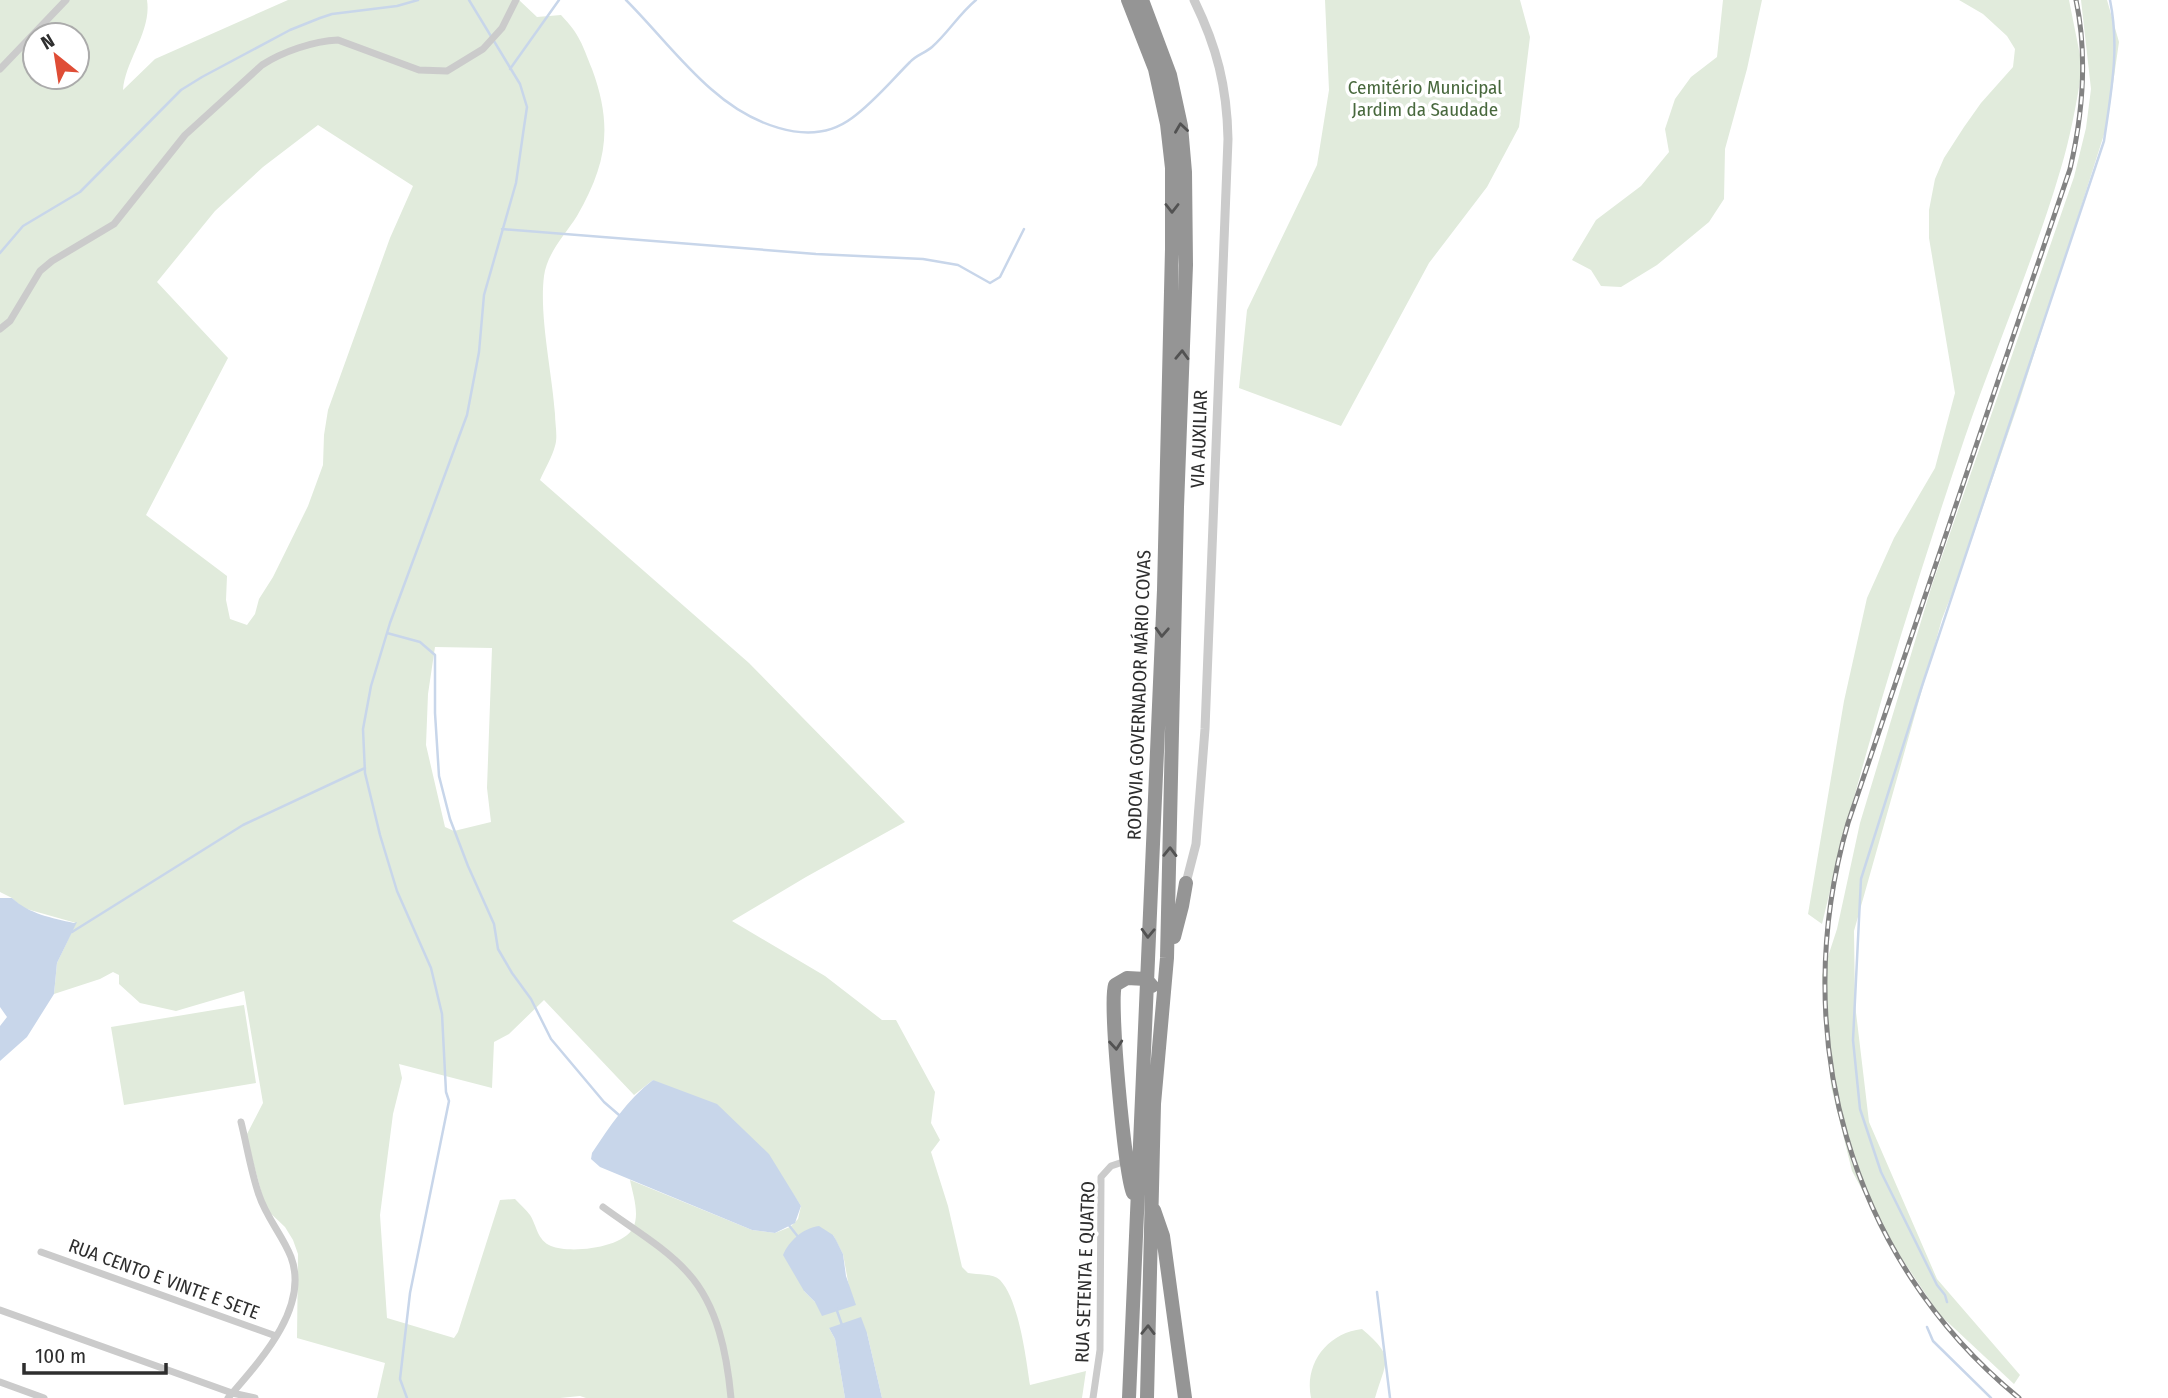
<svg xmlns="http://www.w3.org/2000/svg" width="2168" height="1398" viewBox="0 0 2168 1398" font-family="'Fira Sans Condensed',sans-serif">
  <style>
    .green { fill: #e1ebdc; fill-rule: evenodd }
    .water { fill: #c8d6ea }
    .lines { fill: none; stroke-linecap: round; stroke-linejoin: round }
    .stream { stroke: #c8d6ea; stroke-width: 2.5 }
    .minor { stroke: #cbcbcb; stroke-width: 7 }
    .tertiary { stroke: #cbcbcb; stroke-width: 9 }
    .motorway { stroke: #959595; stroke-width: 14 }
    .rail-casing { stroke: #838383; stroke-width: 5 }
    .rail { stroke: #fff; stroke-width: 2.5; stroke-dasharray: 8; stroke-linecap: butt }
    .oneway { stroke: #525252 }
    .labels { text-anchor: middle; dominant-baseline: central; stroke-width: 7; stroke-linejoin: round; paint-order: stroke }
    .park-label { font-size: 19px; fill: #48683d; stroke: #fff }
    .street-label { font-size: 19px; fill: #2e2e2e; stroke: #fff }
  </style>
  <rect width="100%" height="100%" fill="#fff"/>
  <path class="green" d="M 0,0 L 147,0 C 152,31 125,61 123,90 L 155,59 L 288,0 L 519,0 L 537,17 L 561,15 C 580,35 582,44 592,69 C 613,126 607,164 577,216 C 565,235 547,253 544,276 C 539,316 552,372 555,414 C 555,424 558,437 555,446 C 552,457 545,469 540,480 L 749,663 L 905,822 L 806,877 L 732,921 L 825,976 L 882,1020 L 896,1020 L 935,1092 L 931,1123 L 940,1140 L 931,1152 L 948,1206 L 962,1267 L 968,1273 C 978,1275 993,1273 1000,1280 C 1019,1300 1026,1358 1030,1385 L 1086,1371 L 1082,1398 L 882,1398 L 867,1333 L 829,1328 L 835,1339 L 845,1398 L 586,1398 L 580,1396 L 560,1398 L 377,1398 L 385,1363 L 297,1338 L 298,1254 L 293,1240 L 285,1227 L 266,1209 L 246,1136 L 263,1103 L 244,991 L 176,1011 L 140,1003 L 119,984 L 119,975 L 113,972 L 100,979 L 54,994 L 57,963 L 76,923 L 23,908 L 12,898 L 0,892 ZM 35,35 L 77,35 L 77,77 L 35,77 ZM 318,125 L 413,186 L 390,238 L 328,410 L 324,435 L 323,465 L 308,506 L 273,577 L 259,599 L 255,614 L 247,625 L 230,619 L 226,600 L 227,576 L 146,515 L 228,358 L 157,282 L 215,211 L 263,167 ZM 435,647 L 492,648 L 487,788 L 491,822 L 454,831 L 445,827 L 426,745 L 428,694 ZM 544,1000 L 634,1095 L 653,1080 L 789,1188 L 801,1206 L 798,1219 L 790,1227 L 775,1233 L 768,1232 L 752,1230 L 630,1180 C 633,1195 640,1214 633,1228 C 623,1248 570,1254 551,1246 C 537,1240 537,1226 530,1215 C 526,1210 520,1204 515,1199 L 500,1200 L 458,1332 L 454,1338 L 387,1318 L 380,1215 L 393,1114 L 402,1078 L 399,1064 L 492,1088 L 494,1042 L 509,1034 ZM 833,1235 L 843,1254 L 849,1287 L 815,1302 L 804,1291 Z
    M 1325,0 L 1520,0 L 1530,37 L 1519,127 L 1487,187 L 1429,263 L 1341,426 L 1239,388 L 1247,310 L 1317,165 L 1329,90 Z
    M 1723,0 L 1762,0 L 1747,69 L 1725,149 L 1724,199 L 1709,222 L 1657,265 L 1621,287 L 1601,286 L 1591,270 L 1572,260 L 1596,220 L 1641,186 L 1669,152 L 1665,129 L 1675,99 L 1691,77 L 1717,57 Z
    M 1959,0 L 2069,0 L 2081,60 L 2081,75 C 2076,106 2070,138 2061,168 C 2034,260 1996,347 1965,437 C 1911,597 1861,759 1822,924 L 1808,914 L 1844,701 L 1867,598 L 1894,538 L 1935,468 L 1955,393 L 1929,238 L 1929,210 L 1935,179 L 1944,158 L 1964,127 L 1981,103 L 2013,67 L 2015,49 L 2007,36 L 1983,14 Z
    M 2081,0 L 2107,0 L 2119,42 L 2107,125 L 2019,402 L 1962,568 L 1942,619 L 1854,931 L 1855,1004 L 1869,1122 L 1937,1279 L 2020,1375 L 2014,1384 L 1939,1314 L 1890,1241 L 1852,1171 L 1831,1086 L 1822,975 L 1837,929 L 1860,823 L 1932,585 L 2074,177 L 2086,128 L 2091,89 Z
    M 244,1005 L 256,1083 L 124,1105 L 111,1027 Z
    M 1362,1329 C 1396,1358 1386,1360 1375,1398 L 1311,1398 C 1304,1364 1327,1333 1362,1329 Z"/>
  <path class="water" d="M 0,898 L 12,898 C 29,914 52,918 74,923 L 77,922 L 57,963 L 54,994 L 27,1037 L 0,1061 L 0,1026 L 7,1017 L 0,1007 Z
    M 653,1080 L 717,1104 L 769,1154 L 801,1206 L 795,1223 L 775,1233 L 752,1230 L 600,1167 L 591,1159 L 592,1153 C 610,1126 627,1100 653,1080 Z
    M 819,1226 L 833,1235 L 836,1240 L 843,1254 L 846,1276 L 856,1305 L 822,1316 L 815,1302 L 804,1291 L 783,1255 C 789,1241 803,1228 819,1226 Z
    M 861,1317 L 867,1333 L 882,1398 L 845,1398 L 835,1339 L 829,1328 Z"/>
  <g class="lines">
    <path class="stream" d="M 626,0 C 655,29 680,62 711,89 C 747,121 808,151 852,118 C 874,102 891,81 910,62 C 916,55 925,53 932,47 C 948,33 959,14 976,0
      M 510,69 L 559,0
      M 502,229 L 816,254 L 923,259 L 958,265 L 990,283 L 1000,277 L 1024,229
      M 0,253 L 23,226 L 80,192 L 181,90 L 202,77 L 290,30 L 320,18 L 332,14 L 397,6 L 418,0
      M 387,633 L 420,642 L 435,655 L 435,713 L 439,776 L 450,819 L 468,866 L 494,924 L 498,949 L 512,973 L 531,999 L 551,1039 L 604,1102 L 619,1115
      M 72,932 L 243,825 L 365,768
      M 788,1224 L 799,1238
      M 1377,1292 L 1390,1398
      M 1947,1302 L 1945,1295 L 1937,1285 L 1881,1172 L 1860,1109 L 1853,1040 L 1861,879 L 1921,689 L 2104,141 C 2111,92 2120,49 2110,0
      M 836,1308 L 842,1325
      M 1927,1327 L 1933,1341 L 1991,1398
      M 407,1398 L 400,1379 L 410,1293 L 449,1101 L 446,1092 L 442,1014 L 431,968 L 397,891 L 380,835 L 365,773 L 363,729 L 371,686 L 390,623 L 467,415 L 479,352 L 484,295 L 516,183 L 524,127 L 527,107 L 520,84 L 469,0"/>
    <path class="minor" d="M 0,69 L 66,0
      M 0,329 L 10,321 L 40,271 L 52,261 L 114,224 L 185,135 L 262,65 C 282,52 313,41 338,40 L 419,70 L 447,71 L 483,49 L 502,28 L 516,0
      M 603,1207 C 630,1227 666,1248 688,1273 C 718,1306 727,1355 731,1398
      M 41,1252 L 276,1336
      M 0,1310 L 232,1393 L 255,1398
      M 0,1382 L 44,1398
      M 228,1398 C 259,1362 310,1308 291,1257 C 283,1236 266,1217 259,1195 C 251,1172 247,1146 241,1122
      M 1093,1398 L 1100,1350 L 1101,1177 L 1111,1166 L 1126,1161"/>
    <path class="tertiary" d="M 1186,883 L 1196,844 L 1205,729 L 1228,139 C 1227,87 1217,47 1194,0"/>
    <path class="motorway" d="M 1128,0 L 1155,69 L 1167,124 L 1172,168 L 1172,249 L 1164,590 L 1129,1398
      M 1142,0 L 1170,75 L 1181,126 L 1185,172 L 1186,265 L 1177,507 L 1167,958 L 1154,1104 L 1147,1398
      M 1174,937 L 1182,906 L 1186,883
      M 1133,1193 C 1125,1173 1109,1004 1115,985 L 1127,978 L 1146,979 L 1152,986
      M 1154,1210 L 1163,1236 L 1185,1398"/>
    <defs>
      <path id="rail" d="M 2019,1398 C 1848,1258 1787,1033 1848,823 L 2070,169 C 2083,113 2088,57 2076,0"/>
    </defs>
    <use href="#rail" class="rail-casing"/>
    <use href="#rail" class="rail"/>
  </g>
  <defs><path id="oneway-chevron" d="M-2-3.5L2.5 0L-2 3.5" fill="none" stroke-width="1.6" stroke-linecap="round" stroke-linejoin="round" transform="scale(1.75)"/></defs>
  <g class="oneway">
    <use href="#oneway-chevron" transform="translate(1181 128) rotate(-98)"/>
    <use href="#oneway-chevron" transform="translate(1172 208) rotate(90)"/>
    <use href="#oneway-chevron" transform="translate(1182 355) rotate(-88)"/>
    <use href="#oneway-chevron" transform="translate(1162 632) rotate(93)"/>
    <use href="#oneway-chevron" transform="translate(1170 852) rotate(-89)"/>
    <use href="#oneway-chevron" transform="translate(1148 933) rotate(92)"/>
    <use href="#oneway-chevron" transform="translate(1116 1045) rotate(85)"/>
    <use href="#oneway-chevron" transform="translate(1148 1330) rotate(-89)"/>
  </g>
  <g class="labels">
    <g class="park-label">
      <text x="1425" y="87">Cemitério Municipal<tspan x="1425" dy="22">Jardim da Saudade</tspan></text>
    </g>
    <g class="street-label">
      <text transform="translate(1199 439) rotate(-88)">VIA AUXILIAR</text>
      <text transform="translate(1139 695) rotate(-88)">RODOVIA GOVERNADOR MÁRIO COVAS</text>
      <text transform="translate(1085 1272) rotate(-88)">RUA SETENTA E QUATRO</text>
      <text transform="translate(164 1279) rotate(20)">RUA CENTO E VINTE E SETE</text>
    </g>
  </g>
  <g transform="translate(56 56) rotate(330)"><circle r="33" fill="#ffffff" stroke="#ababab" stroke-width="2"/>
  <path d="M0-5L12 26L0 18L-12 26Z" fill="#df4d36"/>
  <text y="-10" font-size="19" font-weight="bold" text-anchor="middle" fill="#2e2e2e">N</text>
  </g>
  <path d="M24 1363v10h142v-10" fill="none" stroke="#2e2e2e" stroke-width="3.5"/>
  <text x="35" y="1363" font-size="21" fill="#2e2e2e" stroke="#ffffff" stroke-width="5" paint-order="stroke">100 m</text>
</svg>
